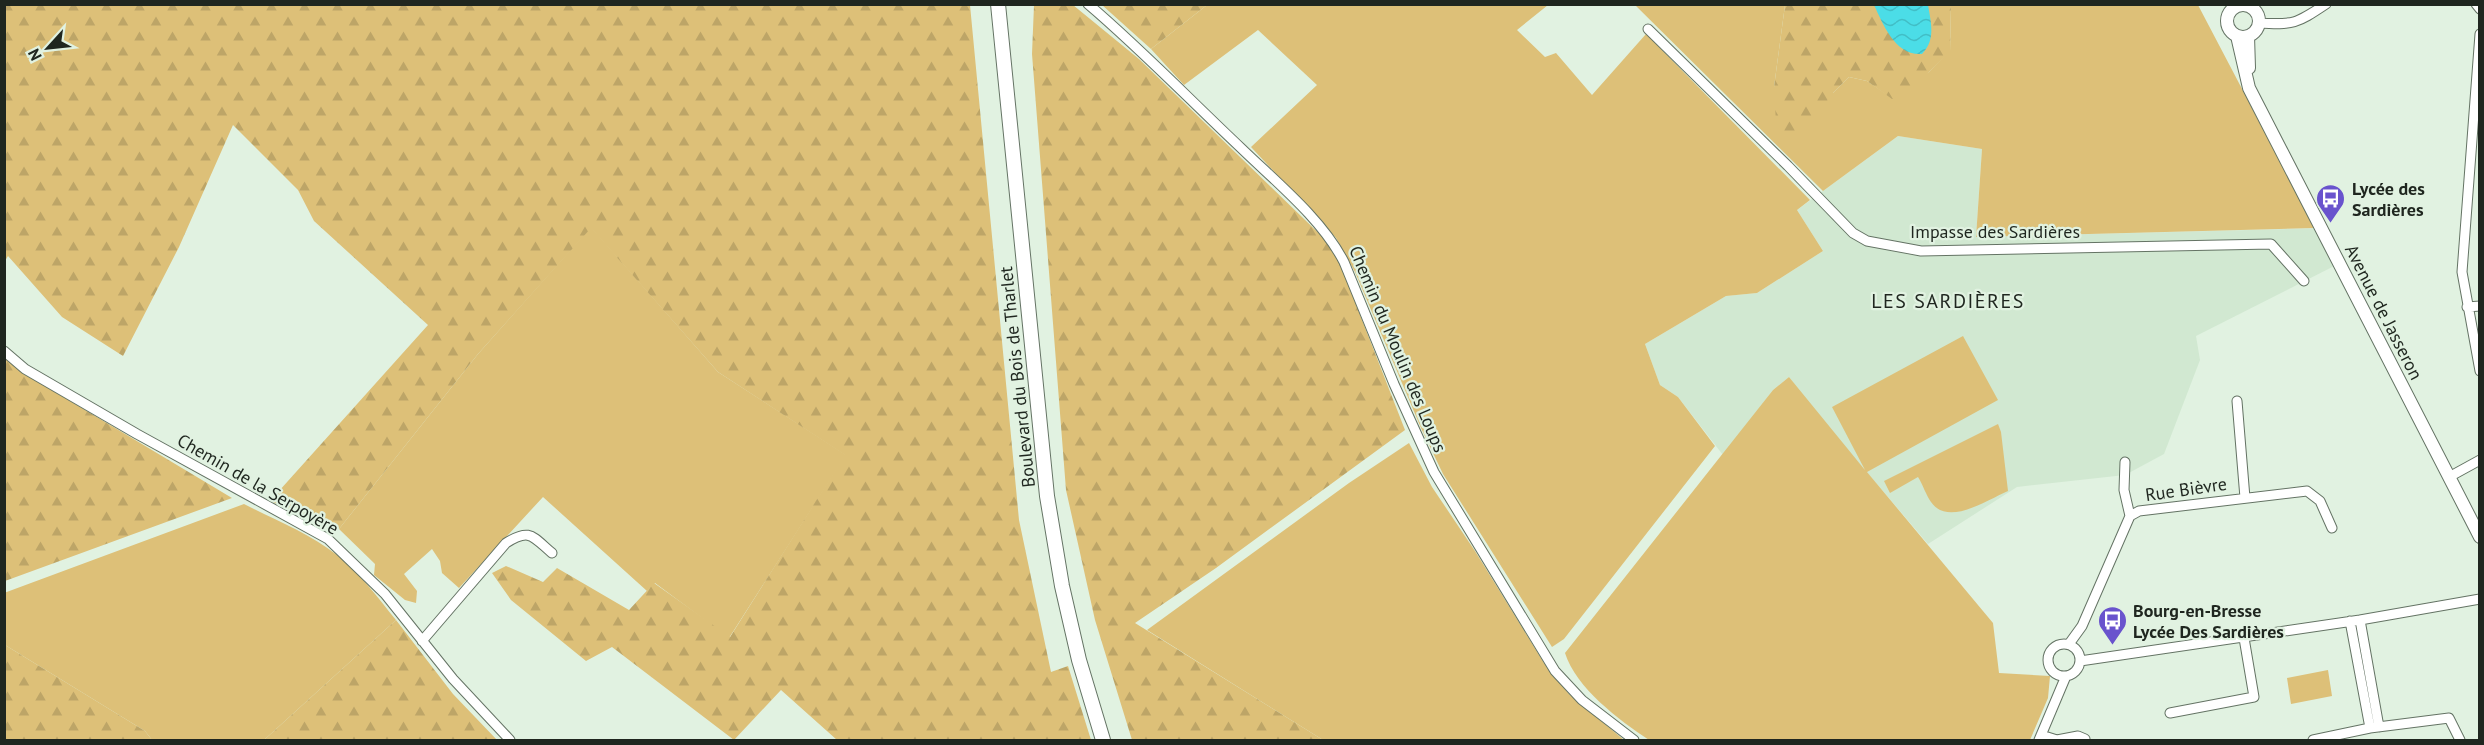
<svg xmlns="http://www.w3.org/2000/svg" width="2484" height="745" viewBox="0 0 2484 745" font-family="'PT Sans',sans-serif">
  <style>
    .built { fill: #d1e8d1 }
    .green { fill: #ddc078 }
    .forest { fill: url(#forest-firs) }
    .water { fill: url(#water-waves) }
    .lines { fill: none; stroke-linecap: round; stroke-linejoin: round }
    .street-casing { stroke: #647364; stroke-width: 11 }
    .secondary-casing { stroke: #647364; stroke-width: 14 }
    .primary-casing { stroke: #647364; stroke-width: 16 }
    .street { stroke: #fff; stroke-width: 9 }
    .secondary { stroke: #fff; stroke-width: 12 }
    .primary { stroke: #fff; stroke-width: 14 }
    .labels { text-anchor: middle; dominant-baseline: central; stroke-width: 4.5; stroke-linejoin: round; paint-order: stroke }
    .poi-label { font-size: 18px; font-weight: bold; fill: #1f261f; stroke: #e1f2e1; text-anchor: start }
    .street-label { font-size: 18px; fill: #1f261f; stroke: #e1f2e1 }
    .neighbourhood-label { font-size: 20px; letter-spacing: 1.5px; fill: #1f261f; stroke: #e1f2e1 }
  </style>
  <defs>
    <pattern id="forest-firs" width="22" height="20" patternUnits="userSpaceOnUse" patternTransform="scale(1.5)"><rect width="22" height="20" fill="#ddc078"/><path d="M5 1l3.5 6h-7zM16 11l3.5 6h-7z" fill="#bda567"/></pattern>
    <pattern id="water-waves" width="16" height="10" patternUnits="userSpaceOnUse" patternTransform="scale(1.5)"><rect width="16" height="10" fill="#4bdde7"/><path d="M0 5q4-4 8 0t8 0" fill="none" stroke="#41bec6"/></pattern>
  </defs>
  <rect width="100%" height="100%" fill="#e1f2e1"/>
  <path class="built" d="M 1898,136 L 1982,149 L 1976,237 L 2326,228 L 2346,260 L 2196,336 L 2200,360 L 2164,454 L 2125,475 L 2017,487 L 1928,544 L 1808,403 L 1789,377 L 1773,390 L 1723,455 L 1678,397 L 1660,385 L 1645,344 L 1726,296 L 1757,293 L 1823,251 L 1797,210 Z"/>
  <path class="green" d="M 1207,5 L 1548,5 L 1517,30 L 1545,57 L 1556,53 L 1592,95 L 1646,34 L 1810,200 L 1797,210 L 1823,251 L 1757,293 L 1726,296 L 1645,344 L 1660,385 L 1678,397 L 1715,446 L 1564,639 L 1552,647 L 1443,474 L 1421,428 L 1355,272 L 1336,238 L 1251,147 L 1317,85 L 1258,30 L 1184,85 L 1151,49 Z
    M 1635,5 L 1785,5 L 1774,87 L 1833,93 L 1849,77 L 1867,81 L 1892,98 L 1929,72 L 1950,51 L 1951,5 L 2198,5 L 2315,228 L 1976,237 L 1982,149 L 1898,136 L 1823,191 Z
    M 591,227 L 718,372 L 846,455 L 729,638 L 655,583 L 647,591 L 543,497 L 459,588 L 442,573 L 440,561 L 432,549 L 404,574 L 417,591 L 416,603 L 405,600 L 374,575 L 375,564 L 339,529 L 478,354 Z
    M 1963,336 L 1998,400 L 1867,472 L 1993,623 L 1999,673 L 2050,676 L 2048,698 L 2030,740 L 1649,740 C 1619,720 1576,688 1565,653 L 1773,390 L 1789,377 L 1865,470 L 1832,407 Z
    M 1998,424 L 2001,432 L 2008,491 C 1987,500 1948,527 1931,502 C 1926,495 1923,485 1918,477 L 1890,493 L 1884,481 Z
    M 1409,443 L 1432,487 L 1475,551 L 1544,663 L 1569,694 L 1624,740 L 1323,740 L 1147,630 L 1349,483 Z
    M 244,504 C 275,520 309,533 337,555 C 360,573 378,598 396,620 L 264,740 L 152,740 L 145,731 L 5,645 L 4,593 Z
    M 2328,670 L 2332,696 L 2291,704 L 2287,678 Z"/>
  <path class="forest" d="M 5,5 L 970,5 L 1019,520 L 1051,672 L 1068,666 L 1091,740 L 837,740 L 781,690 L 734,740 L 612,647 L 586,661 L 511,600 L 492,573 L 506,566 L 543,582 L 557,568 L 629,610 L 654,583 L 730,637 L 845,455 L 718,372 L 591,228 L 478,354 L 339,529 L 270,501 L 428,325 L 314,221 L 298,190 L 233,125 L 179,247 L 123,356 L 62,317 L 8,256 L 5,261 Z
    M 1034,5 L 1073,5 L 1139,59 L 1334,248 L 1405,430 L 1216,568 L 1135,623 L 1323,740 L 1132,740 L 1095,620 L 1066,490 L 1032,54 Z
    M 1102,5 L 1207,5 L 1151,49 Z
    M 1785,5 L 1951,5 L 1950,52 L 1929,72 L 1910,97 L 1892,99 L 1867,81 L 1849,77 L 1833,93 L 1799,140 L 1783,139 L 1776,123 L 1774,87 Z
    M 4,357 L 20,371 L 232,498 L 5,581 Z
    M 396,620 L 453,694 L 497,740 L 264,740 Z
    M 5,645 L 145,731 L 152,740 L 5,740 Z"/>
  <path class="water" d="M 1874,5 L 1928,5 C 1931,23 1936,40 1922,54 C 1895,56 1883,24 1874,5 Z"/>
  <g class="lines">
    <defs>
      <path id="street" d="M 1088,4 C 1141,49 1190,100 1241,148 C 1276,182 1322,219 1344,262 L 1394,384 L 1434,472 L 1555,671 L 1582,700 L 1634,740
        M 2476,4 L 2480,9
        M 2258,23 C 2294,25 2296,24 2326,4
        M 1648,29 L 1788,166 L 1853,233 L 1867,241 L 1921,251 L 2271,244 L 2304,281
        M 2480,34 L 2462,272 L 2480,371
        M 2467,307 L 2480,306
        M 4,351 L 25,369 L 137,434 L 328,539 L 385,594 L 453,679 L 510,740
        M 2237,401 L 2245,498
        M 2125,462 L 2124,490 L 2130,516
        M 2449,477 L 2480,460
        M 2360,620 L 2379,727
        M 2350,621 L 2370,728
        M 422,641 L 506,543 C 530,528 532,536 552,553
        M2048 660a16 16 0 1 1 32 0a16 16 0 1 1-32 0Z
        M 2069,644 L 2082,626 L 2130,516 L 2139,511 L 2307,491 L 2320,501 L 2332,528
        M 2080,661 L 2360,620 L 2480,599
        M 2170,713 L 2254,697 L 2244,638
        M 2041,735 L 2057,740 L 2078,736 L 2085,739
        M 2039,740 L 2066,676
        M 2313,740 L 2370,728 L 2449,718 L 2460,740"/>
      <path id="secondary" d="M2227 21a16 16 0 1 1 32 0a16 16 0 1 1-32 0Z
        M 2237,36 L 2249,88 L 2480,537
        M 2248,36 L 2249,68"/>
      <path id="primary" d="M 998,4 L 1047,496 L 1062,586 L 1079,660 L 1103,740"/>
    </defs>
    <use href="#street" class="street-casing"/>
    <use href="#secondary" class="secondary-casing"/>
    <use href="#primary" class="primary-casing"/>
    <use href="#street" class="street"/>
    <use href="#secondary" class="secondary"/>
    <use href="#primary" class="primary"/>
  </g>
  <defs>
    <symbol id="bus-pin" viewBox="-11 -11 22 30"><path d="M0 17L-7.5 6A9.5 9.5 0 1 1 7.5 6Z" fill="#6953cd" stroke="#e1f2e1"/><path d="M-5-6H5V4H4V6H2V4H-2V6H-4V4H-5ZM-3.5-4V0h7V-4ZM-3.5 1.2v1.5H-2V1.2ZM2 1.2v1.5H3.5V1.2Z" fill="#fff"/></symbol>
  </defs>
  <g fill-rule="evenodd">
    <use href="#bus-pin" x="2314" y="182" width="33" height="45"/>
    <use href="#bus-pin" x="2096" y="604" width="33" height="45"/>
  </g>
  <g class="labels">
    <g class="poi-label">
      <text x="2352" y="188">Lycée des<tspan x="2352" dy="21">Sardières</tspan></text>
      <text x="2133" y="610">Bourg-en-Bresse<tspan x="2133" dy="21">Lycée Des Sardières</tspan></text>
    </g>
    <g class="street-label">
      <text x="1995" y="231">Impasse des Sardières</text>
      <text transform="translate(2384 312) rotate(63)">Avenue de Jasseron</text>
      <text transform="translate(1398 349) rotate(67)">Chemin du Moulin des Loups</text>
      <text transform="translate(1017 377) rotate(-96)">Boulevard du Bois de Tharlet</text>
      <text transform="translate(258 484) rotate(30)">Chemin de la Serpoyère</text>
      <text transform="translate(2186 489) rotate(-8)">Rue Bièvre</text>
    </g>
    <g class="neighbourhood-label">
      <text x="1948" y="301">LES SARDIÈRES</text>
    </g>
  </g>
  <rect width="2484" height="745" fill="none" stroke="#1f261f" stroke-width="12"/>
  <g transform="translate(48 48) rotate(243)" stroke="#e1f2e1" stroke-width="4.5" paint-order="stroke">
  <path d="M0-4.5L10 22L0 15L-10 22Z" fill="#1f261f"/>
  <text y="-9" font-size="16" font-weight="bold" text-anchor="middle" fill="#1f261f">N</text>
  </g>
</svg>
